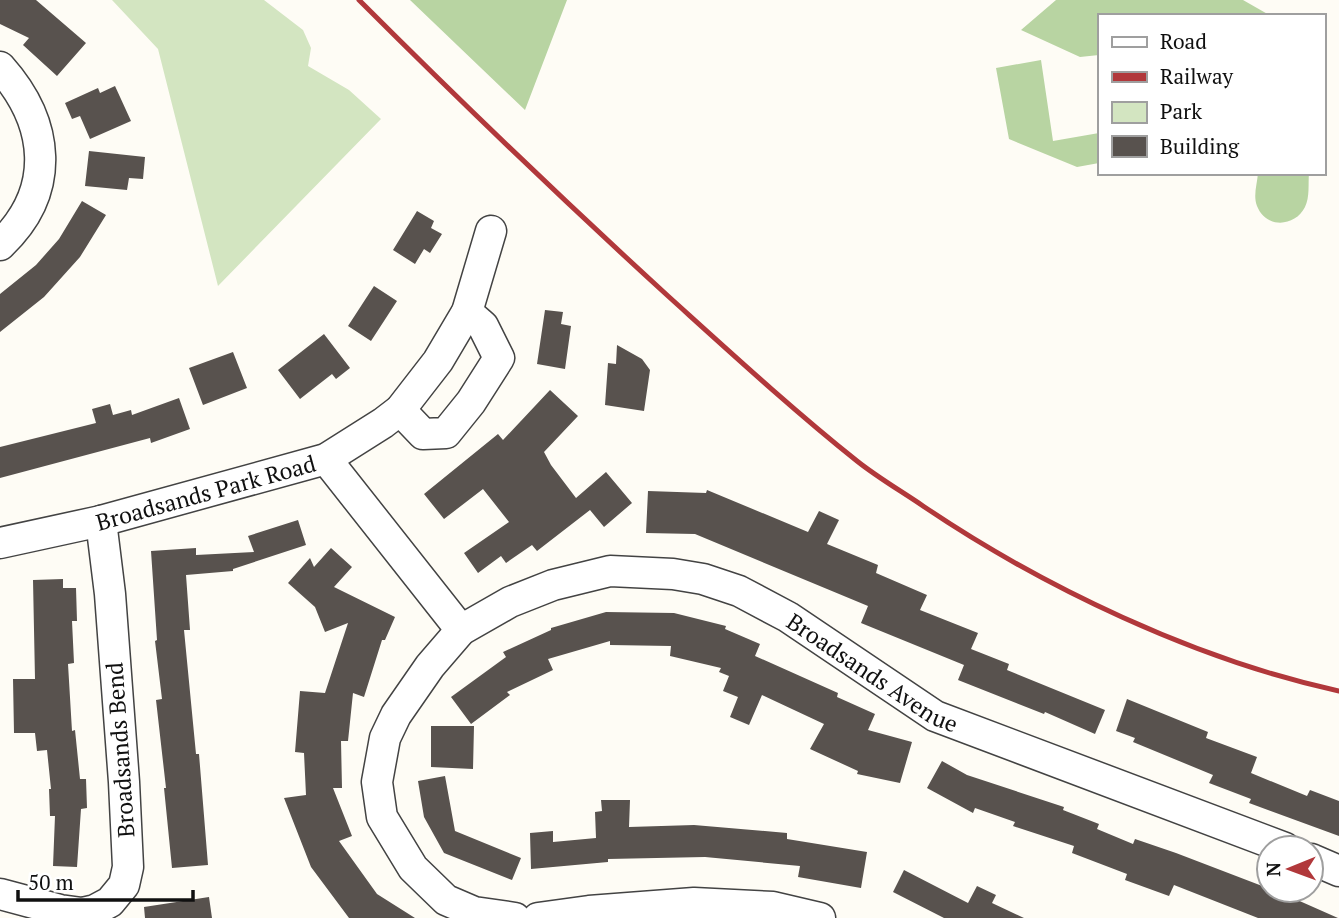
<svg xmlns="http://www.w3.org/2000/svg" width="1339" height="918" viewBox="0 0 1339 918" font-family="'PT Serif',serif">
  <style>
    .green { fill: #d3e5c1 }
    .forest { fill: #b8d4a2 }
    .building { fill: #58524e }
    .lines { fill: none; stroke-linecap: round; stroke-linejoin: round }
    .minor-casing { stroke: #434343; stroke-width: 33 }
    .minor { stroke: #fff; stroke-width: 30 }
    .rail { stroke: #b1383b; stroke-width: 5 }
    .labels { text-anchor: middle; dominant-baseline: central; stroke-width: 7; stroke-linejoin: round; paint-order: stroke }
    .street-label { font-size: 23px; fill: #101010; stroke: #fff }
  </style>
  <rect width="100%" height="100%" fill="#fefcf5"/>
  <path class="green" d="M 112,0 L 264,0 L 303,30 L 311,48 L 308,66 L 349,90 L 381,119 L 218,286 L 158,49 Z"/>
  <path class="forest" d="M 410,0 L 567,0 L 525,110 Z
    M 1056,0 L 1243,0 L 1271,16 L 1099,16 L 1099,55 L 1080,57 L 1021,30 Z
    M 1041,60 L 1053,141 L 1099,133 L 1099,163 L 1077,167 L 1009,139 L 996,68 Z
    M 1258,173 L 1309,173 C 1308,184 1310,197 1305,207 C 1295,227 1266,229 1257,206 C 1253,195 1257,185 1258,173 Z"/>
  <path class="building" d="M 0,0 L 36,0 L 86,43 L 57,76 L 23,45 L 29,38 L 0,24 Z
    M 115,86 L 131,121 L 90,139 L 80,116 L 72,119 L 65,103 L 98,88 L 100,93 Z
    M 89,151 L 145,157 L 143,179 L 129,178 L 127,190 L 85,186 Z
    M 82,201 L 106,215 L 80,257 L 44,297 L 0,332 L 0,294 L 36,265 L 59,239 Z
    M 417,211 L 434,221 L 431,228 L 442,234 L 430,253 L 424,249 L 415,264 L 393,250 Z
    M 374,286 L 397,301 L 371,341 L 348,326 Z
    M 545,310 L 563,312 L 561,324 L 571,326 L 565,369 L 537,364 Z
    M 324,334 L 350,368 L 336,379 L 332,374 L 300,399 L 278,370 Z
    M 617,345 L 642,359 L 650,370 L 644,411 L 605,405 L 608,363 L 616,364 Z
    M 233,352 L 247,388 L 203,405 L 189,368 Z
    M 550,390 L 578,416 L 544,452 L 551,465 L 576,498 L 606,472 L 632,503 L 604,527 L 590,510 L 537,551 L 532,545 L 506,563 L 501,556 L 478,573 L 464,553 L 509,522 L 483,489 L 444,519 L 424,494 L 498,434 L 503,440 Z
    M 179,398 L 190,429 L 151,443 L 150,438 L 0,478 L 0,447 L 96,423 L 92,409 L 110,404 L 113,415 L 131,410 L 132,415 Z
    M 707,490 L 808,532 L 819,511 L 839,520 L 827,544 L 878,565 L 876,573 L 927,595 L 920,610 L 978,633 L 971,649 L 1009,664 L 1007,670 L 1105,710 L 1095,734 L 1045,712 L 1044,714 L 958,680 L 964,665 L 861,623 L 868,606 L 695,534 L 646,533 L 648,491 L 706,493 Z
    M 298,520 L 306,545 L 233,569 L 233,571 L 186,575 L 190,630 L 184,630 L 196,754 L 199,754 L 208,865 L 172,868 L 164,788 L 166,788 L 156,700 L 162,699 L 155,641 L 157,640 L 151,551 L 196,548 L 196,555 L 254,552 L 248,536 Z
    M 331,548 L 352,567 L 334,587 L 395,617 L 385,640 L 382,640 L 364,697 L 353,693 L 348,741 L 341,741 L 342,788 L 333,788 L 352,836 L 339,841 L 377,894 L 415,918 L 349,918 L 311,867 L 284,798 L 306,795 L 304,753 L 295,752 L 300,691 L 325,693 L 348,623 L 325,632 L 315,607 L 288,583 L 310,558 L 314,567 Z
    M 63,579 L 63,588 L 76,588 L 77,621 L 72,621 L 74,663 L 68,664 L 72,731 L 75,730 L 80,779 L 86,779 L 87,808 L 81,809 L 77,867 L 53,866 L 55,816 L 50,816 L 49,789 L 51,789 L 47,750 L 37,751 L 35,733 L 14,733 L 13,679 L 35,679 L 33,580 Z
    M 606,612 L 674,613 L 726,626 L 725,629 L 760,644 L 755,656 L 838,693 L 837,697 L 875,714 L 868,730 L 912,742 L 900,783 L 857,774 L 858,771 L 810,749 L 824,724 L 762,695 L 749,725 L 730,717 L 738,697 L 723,691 L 729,676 L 719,672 L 721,668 L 670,656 L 671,646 L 610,645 L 610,641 L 548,659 L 553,670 L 507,692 L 510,695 L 471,724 L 451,697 L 506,657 L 503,652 L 551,630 L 551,628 Z
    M 1127,699 L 1208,732 L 1206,738 L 1257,757 L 1251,773 L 1307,796 L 1310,790 L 1339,801 L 1339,836 L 1249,803 L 1251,799 L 1209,783 L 1213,775 L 1133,742 L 1135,738 L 1116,731 Z
    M 431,726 L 474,726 L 473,769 L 431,767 Z
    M 942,761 L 967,775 L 1064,807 L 1063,810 L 1099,824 L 1097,829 L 1133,844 L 1135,839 L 1176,853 L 1286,895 L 1338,918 L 1258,918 L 1174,885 L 1169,896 L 1125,880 L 1127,874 L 1072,853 L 1074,846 L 1013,826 L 1015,822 L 975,808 L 973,813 L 927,788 Z
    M 445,776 L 455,831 L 521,858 L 512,880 L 444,853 L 424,817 L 418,781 Z
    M 601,800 L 630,800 L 629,827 L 694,825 L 787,833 L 787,839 L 867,852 L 861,888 L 798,877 L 800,866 L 705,857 L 608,859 L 608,862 L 531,869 L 530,833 L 553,831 L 553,842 L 596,838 L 595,812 L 602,811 Z
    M 904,870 L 968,903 L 977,886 L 996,895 L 992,903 L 1024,918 L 944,918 L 893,892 Z
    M 209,897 L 212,918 L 145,918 L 144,907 Z"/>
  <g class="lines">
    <defs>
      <g id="minor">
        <path d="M 0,67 C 50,123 57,191 0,245"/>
        <path d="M 400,410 L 423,434 L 446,433 L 471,402 L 499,358 L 483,326 L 467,312"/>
        <path d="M 326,459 L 461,630"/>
        <path id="s1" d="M 0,543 L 101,521 L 326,459 L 383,423 L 400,410 L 438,361 L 467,312 L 491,231"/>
        <path d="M 1311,859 L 1339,871"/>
        <path d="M 0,894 L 60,910 L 82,913 L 95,910 L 110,902 L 124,885 L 128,867 L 124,782 L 110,594 L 101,521"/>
        <path id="s2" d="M 515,918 L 474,912 L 446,900 L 413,868 L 382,817 L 377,782 L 385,738 L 396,715 L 430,666 L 461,630 L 510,602 L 553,585 L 610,571 L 673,574 L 703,579 L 739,591 L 788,617 L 935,716 L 1285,848"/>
        <path d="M 538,918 L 589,911 L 694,903 L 773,907 L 820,918"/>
      </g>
    </defs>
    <use href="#minor" class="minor-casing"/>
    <use href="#minor" class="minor"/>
    <path class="rail" d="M 359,0 C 460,101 563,200 668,296 C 730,352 792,409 857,461 C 877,477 901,491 923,506 C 1043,587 1196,660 1339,691"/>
  </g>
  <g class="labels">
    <g class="street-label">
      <text stroke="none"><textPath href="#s1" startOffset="212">Broadsands Park Road</textPath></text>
      <text stroke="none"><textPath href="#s2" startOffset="840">Broadsands Avenue</textPath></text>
      <text transform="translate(120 750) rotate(-94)">Broadsands Bend</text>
    </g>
  </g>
  <rect x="1098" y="14" width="228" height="161" fill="#ffffff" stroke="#9f9f9f" stroke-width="2"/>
  <rect x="1112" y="37" width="35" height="10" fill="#ffffff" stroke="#9f9f9f" stroke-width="2"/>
  <text x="1160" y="49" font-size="21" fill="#101010">Road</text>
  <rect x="1112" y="72" width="35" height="10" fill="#b1383b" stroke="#9f9f9f" stroke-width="2"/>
  <text x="1160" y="84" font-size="21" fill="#101010">Railway</text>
  <rect x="1112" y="102" width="35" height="21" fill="#d3e5c1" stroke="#9f9f9f" stroke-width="2"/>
  <text x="1160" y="119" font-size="21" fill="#101010">Park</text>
  <rect x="1112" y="136" width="35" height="21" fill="#58524e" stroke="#9f9f9f" stroke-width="2"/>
  <text x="1160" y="154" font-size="21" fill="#101010">Building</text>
  <g transform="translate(1290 869) rotate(269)"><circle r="33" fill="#ffffff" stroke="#9f9f9f" stroke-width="2"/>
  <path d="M0-5L12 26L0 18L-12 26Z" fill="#b1383b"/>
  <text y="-10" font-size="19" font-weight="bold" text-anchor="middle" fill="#101010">N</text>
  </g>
  <path d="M18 890v10h175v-10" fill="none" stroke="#101010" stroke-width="3.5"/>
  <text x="28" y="890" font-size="21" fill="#101010" stroke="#ffffff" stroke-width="5" paint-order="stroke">50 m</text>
</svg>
